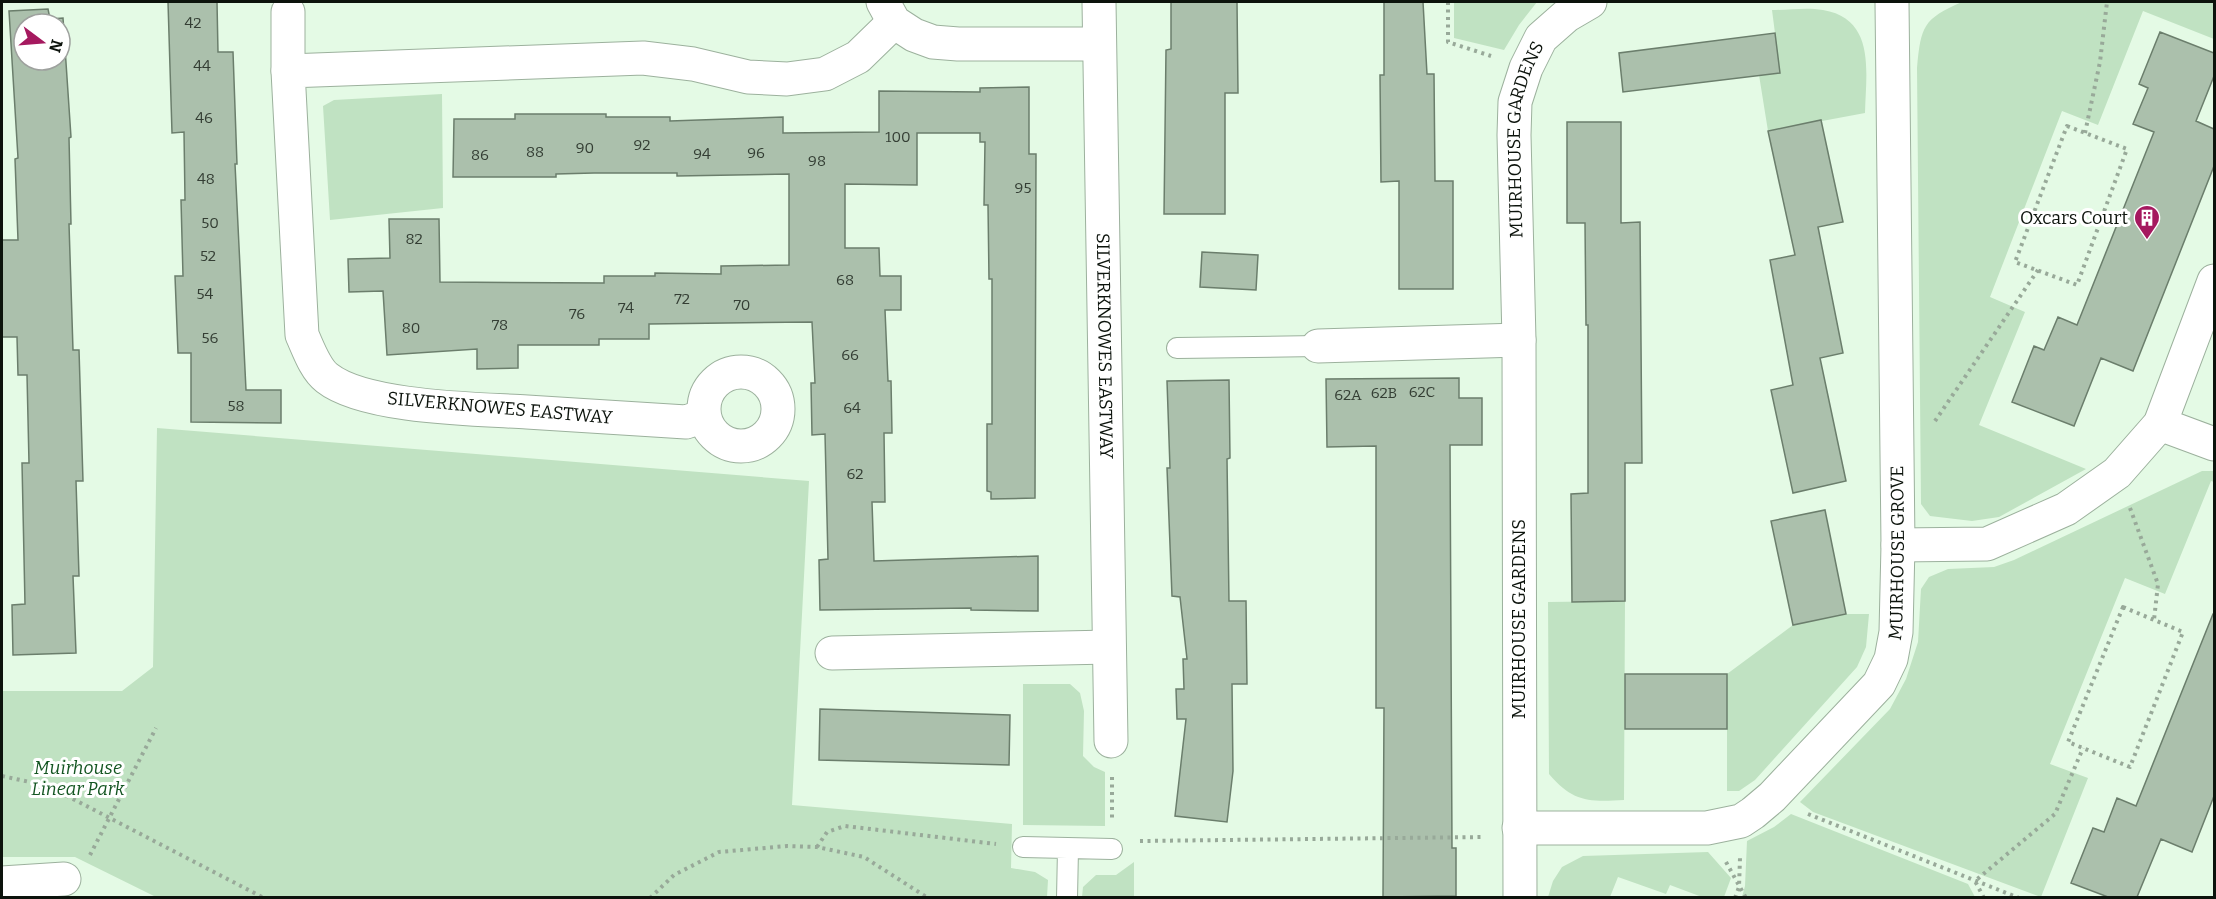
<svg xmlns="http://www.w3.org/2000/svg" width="2216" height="899" viewBox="0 0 2216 899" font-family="Bitter,serif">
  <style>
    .green { fill: #c0e2c2 }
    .building { fill: #abc0ac; stroke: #6b7e6c; stroke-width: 1.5; fill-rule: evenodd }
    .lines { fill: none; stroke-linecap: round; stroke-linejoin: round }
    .lane-casing { stroke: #9cb19d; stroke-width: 22 }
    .street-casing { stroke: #9cb19d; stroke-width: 35 }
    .path { stroke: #98a999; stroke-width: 4; stroke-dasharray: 3 4.5; stroke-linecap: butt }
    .lane { stroke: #fff; stroke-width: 20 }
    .street { stroke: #fff; stroke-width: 33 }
    .labels { text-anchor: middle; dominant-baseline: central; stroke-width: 6; stroke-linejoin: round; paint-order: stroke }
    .number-label { font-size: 15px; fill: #343e34 }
    .street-label { font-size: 18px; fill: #0c130c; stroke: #fff }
    .poi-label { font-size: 18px; fill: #0c130c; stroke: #fff; text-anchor: end }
    .park-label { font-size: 18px; font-style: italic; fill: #135521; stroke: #fff }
  </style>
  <rect width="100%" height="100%" fill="#e4fae5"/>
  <path class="green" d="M 1454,2 L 1537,2 L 1519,25 L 1504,50 L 1454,38 Z
    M 1962,2 L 2214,2 L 2214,39 L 2143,11 L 2098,125 L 2062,111 L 1990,297 L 2025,312 L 1979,425 L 2086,469 L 1999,517 L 1972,521 L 1930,516 L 1921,504 L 1917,68 C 1921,26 1923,19 1962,2 Z
    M 1772,10 C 1788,10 1807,7 1823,10 C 1876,19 1866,72 1865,113 L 1768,131 L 1759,75 L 1780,72 Z
    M 442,94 L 443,208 L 330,220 L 323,106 L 334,100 Z
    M 157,428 L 809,481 L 792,805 L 1012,824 L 1011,868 L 1035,872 L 1048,880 L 1047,897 L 158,898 L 75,857 L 2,857 L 2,691 L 122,691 L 153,667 Z
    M 2202,471 L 2214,471 L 2214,482 L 2211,481 L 2165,594 L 2125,578 L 2050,764 L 2088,778 L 2041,897 L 1813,812 L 1800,802 L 1890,709 L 1906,679 L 1918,642 L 1921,589 L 1929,577 L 1948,569 L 1994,567 L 2014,560 Z
    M 1625,601 L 1624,800 C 1588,802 1573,802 1549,774 L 1548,602 Z
    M 1846,614 L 1869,614 L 1866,647 L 1857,667 L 1755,780 L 1739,791 L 1727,791 L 1727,674 L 1793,625 Z
    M 1023,684 L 1070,684 L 1080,693 L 1084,711 L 1083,756 L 1094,767 L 1105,772 L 1105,826 L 1023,825 Z
    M 1791,814 L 1968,884 L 1975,897 L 1742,897 L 1745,886 L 1747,841 L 1774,827 Z
    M 1708,852 L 1731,878 L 1724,897 L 1702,897 L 1670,885 L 1666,894 L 1618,877 L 1610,897 L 1548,897 L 1553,881 L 1562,867 L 1583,856 Z
    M 1134,862 L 1134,897 L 1082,897 L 1083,887 L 1096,875 L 1116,875 Z"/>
  <path class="building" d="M 168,2 L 217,2 L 218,52 L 233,52 L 237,164 L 235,164 L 246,390 L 281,390 L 281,423 L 191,422 L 191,353 L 178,353 L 175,276 L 183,276 L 181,200 L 185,200 L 184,132 L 172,133 Z
    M 1171,2 L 1237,2 L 1238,93 L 1225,93 L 1225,214 L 1164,214 L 1166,50 L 1171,49 Z
    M 1384,2 L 1423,2 L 1427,74 L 1434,74 L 1435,181 L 1453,181 L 1453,289 L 1399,289 L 1399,181 L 1381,182 L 1380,75 L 1384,75 Z
    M 48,9 L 50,19 L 63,18 L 71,137 L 69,138 L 71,224 L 69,224 L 73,350 L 79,350 L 83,481 L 76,481 L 79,576 L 73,576 L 76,653 L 13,655 L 12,605 L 25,604 L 22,463 L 29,463 L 27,375 L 18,375 L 17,337 L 2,337 L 2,240 L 18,240 L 15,159 L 18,158 L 9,11 ZM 24,24 L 60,24 L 60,60 L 24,60 Z
    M 2160,32 L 2214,53 L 2214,76 L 2196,121 L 2214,129 L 2214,166 L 2133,371 L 2101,358 L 2074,426 L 2012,402 L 2034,346 L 2044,350 L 2058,317 L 2077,325 L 2154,132 L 2133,124 L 2148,88 L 2139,84 Z
    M 1775,33 L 1780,73 L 1623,92 L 1619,53 Z
    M 1029,87 L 1029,154 L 1036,154 L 1035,498 L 991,499 L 991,492 L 987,491 L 987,424 L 992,424 L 992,279 L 989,279 L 988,205 L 984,205 L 985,142 L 980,142 L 980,133 L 917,133 L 917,185 L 845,184 L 845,248 L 879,248 L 880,276 L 901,276 L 901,310 L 885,310 L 888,381 L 891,381 L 892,433 L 884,433 L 885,502 L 872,502 L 874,561 L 1038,556 L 1038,611 L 971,610 L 971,608 L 820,610 L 819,560 L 828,559 L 825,434 L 812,435 L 811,383 L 815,383 L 812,322 L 649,324 L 649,339 L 599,339 L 599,345 L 518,345 L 518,368 L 477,369 L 477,349 L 387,355 L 383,291 L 349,292 L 348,259 L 390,258 L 389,219 L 439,219 L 440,282 L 604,283 L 604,276 L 655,276 L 655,273 L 721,274 L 721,266 L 789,265 L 789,174 L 677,176 L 677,173 L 594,173 L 556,174 L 556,177 L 453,177 L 454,119 L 515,119 L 515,114 L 606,114 L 606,117 L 670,117 L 670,121 L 783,117 L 783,133 L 879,132 L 879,91 L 980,92 L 980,88 Z
    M 1821,120 L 1843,222 L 1818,227 L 1843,353 L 1820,358 L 1846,481 L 1793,493 L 1771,390 L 1793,385 L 1770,260 L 1795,255 L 1768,131 Z
    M 1567,122 L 1621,122 L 1621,223 L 1640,222 L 1642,463 L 1625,463 L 1625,601 L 1572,602 L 1571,494 L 1588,493 L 1588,325 L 1586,325 L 1585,223 L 1567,223 Z
    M 1202,252 L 1258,255 L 1256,290 L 1200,287 Z
    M 1459,378 L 1459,398 L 1482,398 L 1482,445 L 1450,445 L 1452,848 L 1456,848 L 1456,896 L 1383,897 L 1384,708 L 1376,708 L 1376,446 L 1327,447 L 1326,379 Z
    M 1229,380 L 1230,458 L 1227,459 L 1229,601 L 1246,601 L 1247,684 L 1232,684 L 1233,771 L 1227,822 L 1175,816 L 1186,719 L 1177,719 L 1176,689 L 1184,689 L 1183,659 L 1187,659 L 1180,597 L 1172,596 L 1167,468 L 1170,468 L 1167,381 Z
    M 1825,510 L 1846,614 L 1793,625 L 1771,521 Z
    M 2213,614 L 2214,614 L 2214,796 L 2192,852 L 2161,839 L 2137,897 L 2108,897 L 2071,883 L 2093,828 L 2104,832 L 2117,798 L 2136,806 Z
    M 1625,674 L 1727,674 L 1727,729 L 1625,729 Z
    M 820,709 L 1010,715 L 1009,765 L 819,760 Z"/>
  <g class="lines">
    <defs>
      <path id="lane" d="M 1177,348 L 1318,346
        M 1023,847 L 1112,849
        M 1067,898 L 1068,849"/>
      <g id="street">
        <path d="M 883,2 L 894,22 L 914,35 L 933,42 L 958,44 L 1099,44"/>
        <path id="s1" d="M 1099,2 L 1111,741"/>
        <path d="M 288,12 L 288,71"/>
        <path d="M 1318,346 L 1519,340"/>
        <circle cx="741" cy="409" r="37"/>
        <path d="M 704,416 L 686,422 C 633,419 580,415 527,412 C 477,409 365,408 327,378 C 315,369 308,348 302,335 L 288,71 L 643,58 L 693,64 L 748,77 L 787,79 L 825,74 L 858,57 L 894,22"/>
        <path d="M 2160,424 L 2214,444"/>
        <path d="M 1898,545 L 1987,544 L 2066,509 L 2117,473 L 2160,424 L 2214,281"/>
        <path d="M 832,653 L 1109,647"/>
        <path id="s2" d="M 1519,828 L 1707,828 L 1741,821 L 1753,813 L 1772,797 L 1879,684 L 1891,659 L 1896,632 L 1898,545 L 1892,2"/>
        <path d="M 2,883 L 64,879"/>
        <path id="s3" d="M 1520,898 L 1519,340 L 1514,135 L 1515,102 L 1526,68 L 1541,38 L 1566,16 L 1590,2"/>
      </g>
    </defs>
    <use href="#lane" class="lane-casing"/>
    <use href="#street" class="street-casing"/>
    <path class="path" d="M 1448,2 L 1448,42 L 1491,56
      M 2067,126 L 2127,149 L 2077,285 L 2015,262 Z
      M 2085,133 L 2100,62 L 2107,2
      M 1935,421 L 2038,270
      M 2130,508 L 2158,584 L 2154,620
      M 2123,607 L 2183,632 L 2130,767 L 2068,742 Z
      M 2,776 L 48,786 L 264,898
      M 1112,777 L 1112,821
      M 1808,814 L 2019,898
      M 1140,841 L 1484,837
      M 817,847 L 827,832 L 845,826 L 996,844
      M 90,855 L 156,728
      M 1726,862 L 1746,898
      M 650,898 L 674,875 L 719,852 L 787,846 L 817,847 L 864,857 L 928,898
      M 1735,898 L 1739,887 L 1740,858
      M 1984,898 L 1975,881 L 2055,814 L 2083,748"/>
    <use href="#lane" class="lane"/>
    <use href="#street" class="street"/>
  </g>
  <defs>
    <symbol id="building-pin" viewBox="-11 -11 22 30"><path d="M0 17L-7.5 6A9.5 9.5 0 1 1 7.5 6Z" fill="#a5195f" stroke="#fff"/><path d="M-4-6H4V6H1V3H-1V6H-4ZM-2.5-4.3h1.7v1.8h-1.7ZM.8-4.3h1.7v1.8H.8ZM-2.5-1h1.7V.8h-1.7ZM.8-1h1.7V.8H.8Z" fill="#fff"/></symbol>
  </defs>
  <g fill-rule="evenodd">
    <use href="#building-pin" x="2132" y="203" width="30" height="40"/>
  </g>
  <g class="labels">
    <g class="number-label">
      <text x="193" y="23">42</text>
      <text x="202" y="66">44</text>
      <text x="204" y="118">46</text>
      <text x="898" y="137">100</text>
      <text x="642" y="145">92</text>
      <text x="585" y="148">90</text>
      <text x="535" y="152">88</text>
      <text x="756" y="153">96</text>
      <text x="702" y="154">94</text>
      <text x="480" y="155">86</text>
      <text x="817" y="161">98</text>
      <text x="206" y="179">48</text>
      <text x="1023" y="188">95</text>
      <text x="210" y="223">50</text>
      <text x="414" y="239">82</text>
      <text x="208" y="256">52</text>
      <text x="845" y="280">68</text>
      <text x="205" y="294">54</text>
      <text x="682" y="299">72</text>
      <text x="742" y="305">70</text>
      <text x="626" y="308">74</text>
      <text x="577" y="314">76</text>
      <text x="500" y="325">78</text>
      <text x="411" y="328">80</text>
      <text x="210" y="338">56</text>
      <text x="850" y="355">66</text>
      <text x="1422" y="392">62C</text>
      <text x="1384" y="393">62B</text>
      <text x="1348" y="395">62A</text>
      <text x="236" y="406">58</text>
      <text x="852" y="408">64</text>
      <text x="855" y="474">62</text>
    </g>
    <g class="street-label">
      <text stroke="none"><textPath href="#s3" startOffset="760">MUIRHOUSE GARDENS</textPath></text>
      <text stroke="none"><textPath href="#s1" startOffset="344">SILVERKNOWES EASTWAY</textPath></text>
      <text transform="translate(500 408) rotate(5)">SILVERKNOWES EASTWAY</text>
      <text stroke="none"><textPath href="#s2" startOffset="552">MUIRHOUSE GROVE</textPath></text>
      <text transform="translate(1519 619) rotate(-90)">MUIRHOUSE GARDENS</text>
    </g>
    <g class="poi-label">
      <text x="2128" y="218">Oxcars Court</text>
    </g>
    <g class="park-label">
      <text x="78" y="768">Muirhouse<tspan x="78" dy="21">Linear Park</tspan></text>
    </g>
  </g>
  <rect width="2216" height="899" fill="none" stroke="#0c130c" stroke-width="6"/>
  <g transform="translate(42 42) rotate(106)"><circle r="28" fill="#ffffff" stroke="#9ea19e" stroke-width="1.5"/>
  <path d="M0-4.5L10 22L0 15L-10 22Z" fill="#a5195f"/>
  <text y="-9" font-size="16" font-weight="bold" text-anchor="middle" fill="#0c130c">N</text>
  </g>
</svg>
